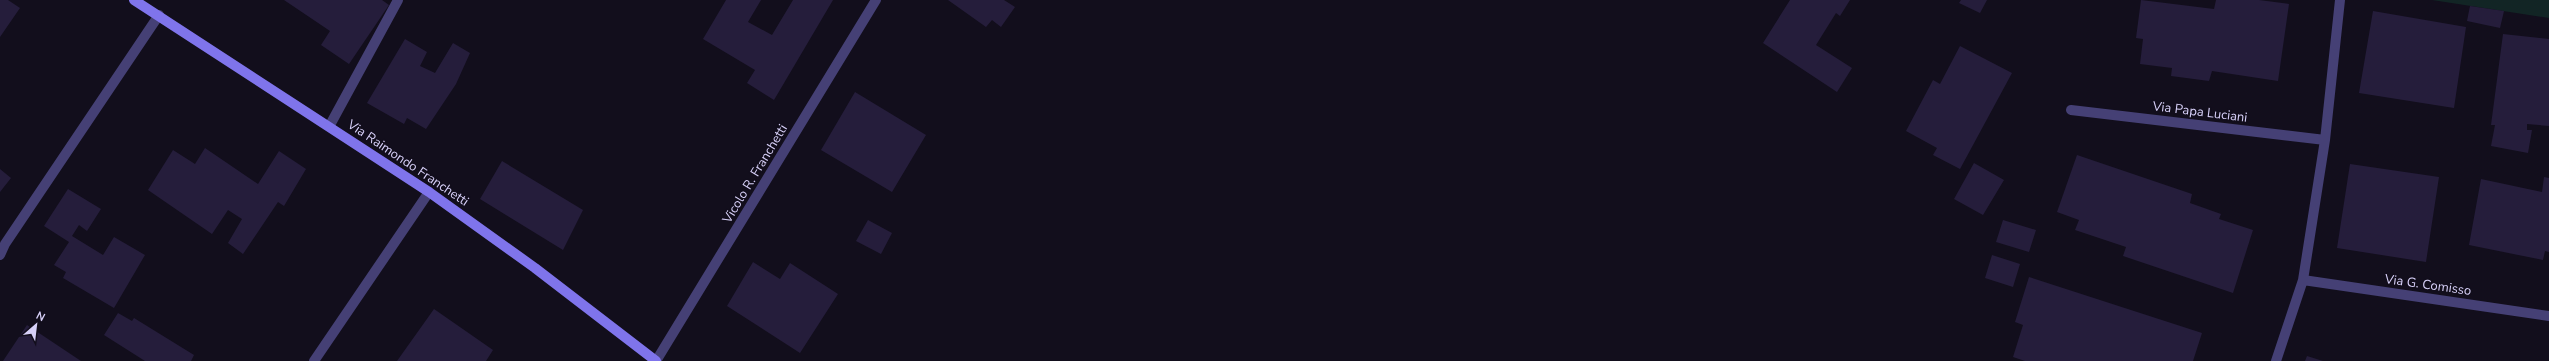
<svg xmlns="http://www.w3.org/2000/svg" width="2549" height="361" viewBox="0 0 2549 361" font-family="'Nunito Sans',sans-serif">
  <style>
    .green { fill: #122525 }
    .building { fill: #251d3b }
    .lines { fill: none; stroke-linecap: round; stroke-linejoin: round }
    .lane { stroke: #454075; stroke-width: 10 }
    .street { stroke: #454075; stroke-width: 10 }
    .secondary { stroke: #7f74eb; stroke-width: 10 }
    .labels { text-anchor: middle; dominant-baseline: central; stroke-width: 3; stroke-linejoin: round; paint-order: stroke }
    .street-label { font-size: 13px; fill: #d7d0f8; stroke: #120e1c }
  </style>
  <rect width="100%" height="100%" fill="#120e1c"/>
  <path class="green" d="M 2432,0 L 2549,0 L 2549,18 Z"/>
  <path class="building" d="M 0,0 L 8,0 L 20,8 L 0,37 Z
    M 284,0 L 382,0 L 389,5 L 349,64 L 321,45 L 330,31 Z
    M 726,0 L 761,0 L 748,22 L 772,35 L 793,0 L 833,0 L 774,100 L 747,83 L 755,70 L 703,39 Z
    M 948,0 L 1004,0 L 1015,7 L 1001,27 L 992,20 L 986,27 Z
    M 1790,0 L 1850,0 L 1840,16 L 1836,13 L 1816,45 L 1852,68 L 1837,92 L 1763,43 Z
    M 1961,0 L 1987,0 L 1980,13 L 1959,3 Z
    M 2141,0 L 2214,9 L 2216,0 L 2259,0 L 2289,4 L 2278,81 L 2212,71 L 2209,81 L 2171,76 L 2172,68 L 2140,64 L 2143,39 L 2136,38 Z
    M 2470,6 L 2504,11 L 2500,28 L 2467,21 Z
    M 2373,11 L 2466,27 L 2454,108 L 2359,93 Z
    M 2503,34 L 2549,39 L 2549,126 L 2527,124 L 2527,130 L 2532,130 L 2528,153 L 2491,146 L 2495,125 L 2491,125 Z
    M 405,39 L 427,52 L 420,66 L 435,73 L 453,43 L 470,53 L 456,84 L 426,129 L 407,118 L 404,124 L 367,103 Z
    M 1960,46 L 2012,73 L 1960,169 L 1933,155 L 1937,148 L 1906,131 L 1933,80 L 1940,84 Z
    M 855,92 L 926,135 L 892,192 L 821,150 Z
    M 205,148 L 258,184 L 279,151 L 306,169 L 284,206 L 278,202 L 243,254 L 228,243 L 242,219 L 228,210 L 212,234 L 148,190 L 173,150 L 195,164 Z
    M 2077,155 L 2192,194 L 2190,203 L 2221,214 L 2219,219 L 2253,230 L 2233,293 L 2123,256 L 2126,247 L 2075,230 L 2079,220 L 2057,212 Z
    M 502,161 L 583,210 L 563,250 L 480,199 Z
    M 1974,163 L 2004,180 L 1983,215 L 1954,199 Z
    M 2350,164 L 2439,177 L 2426,262 L 2337,248 Z
    M 0,169 L 11,178 L 0,192 Z
    M 2544,177 L 2549,178 L 2549,252 L 2545,251 L 2543,260 L 2469,245 L 2481,179 L 2542,192 Z
    M 68,189 L 101,209 L 87,231 L 79,225 L 72,236 L 103,255 L 114,237 L 145,255 L 114,308 L 63,278 L 66,272 L 54,265 L 69,242 L 44,226 Z
    M 868,220 L 892,233 L 881,254 L 856,241 Z
    M 2003,220 L 2036,230 L 2029,252 L 1996,242 Z
    M 1992,255 L 2020,264 L 2013,287 L 1985,278 Z
    M 753,262 L 780,279 L 790,263 L 838,294 L 800,353 L 727,306 Z
    M 2029,277 L 2202,333 L 2193,361 L 2025,361 L 2013,357 L 2023,325 L 2015,322 Z
    M 434,309 L 493,350 L 486,361 L 397,361 Z
    M 118,313 L 132,321 L 134,318 L 194,355 L 191,361 L 145,361 L 104,335 Z
    M 27,325 L 81,361 L 3,361 Z
    M 2307,356 L 2323,361 L 2305,361 Z"/>
  <g class="lines">
    <path class="lane" d="M 330,125 L 398,0
      M 314,361 L 429,192
      M 656,361 L 876,0"/>
    <path class="street" d="M 2071,110 L 2325,140
      M 0,255 L 5,244 L 159,15
      M 2303,280 L 2549,316
      M 2276,361 L 2303,280 L 2325,140 L 2340,0"/>
    <path class="secondary" d="M 134,0 L 429,192 L 535,268 L 656,361"/>
  </g>
  <g class="labels">
    <g class="street-label">
      <text transform="translate(2200 112) rotate(7)">Via Papa Luciani</text>
      <text transform="translate(408 163) rotate(34)">Via Raimondo Franchetti</text>
      <text transform="translate(755 174) rotate(-59)">Vicolo R. Franchetti</text>
      <text transform="translate(2428 285) rotate(8)">Via G. Comisso</text>
    </g>
  </g>
  <g transform="translate(36 325) rotate(28)" stroke="#120e1c" stroke-width="3" paint-order="stroke">
  <path d="M0-3L7 15L0 10L-7 15Z" fill="#d7d0f8"/>
  <text y="-6" font-size="11" font-weight="bold" text-anchor="middle" fill="#d7d0f8">N</text>
  </g>
</svg>
